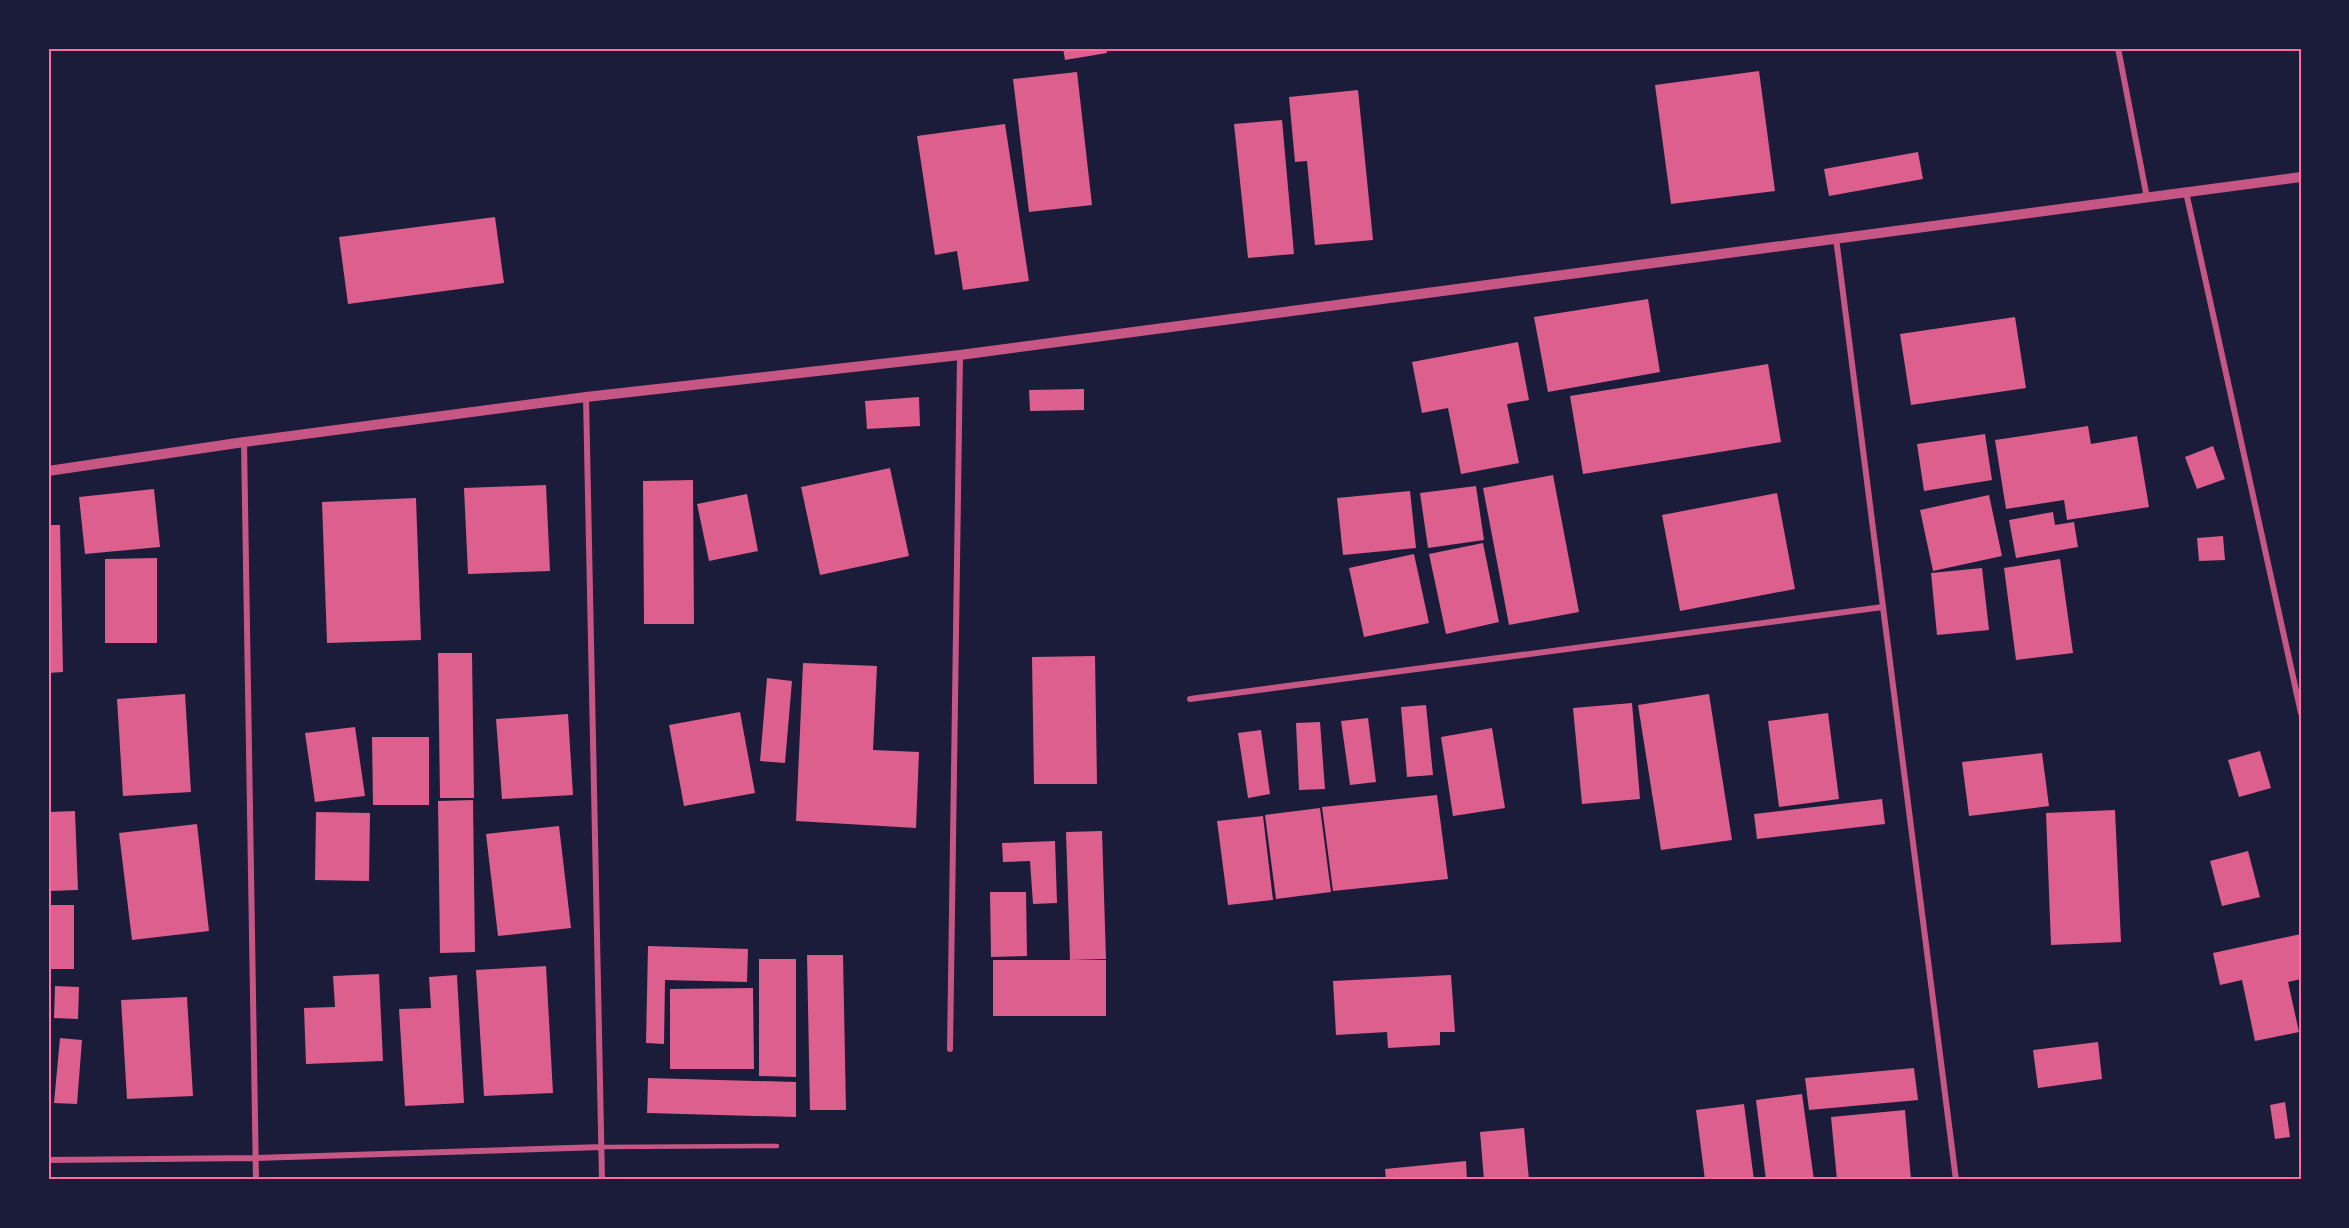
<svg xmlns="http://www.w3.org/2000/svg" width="2349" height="1228" viewBox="0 0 2349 1228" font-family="Figtree,sans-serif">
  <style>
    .building { fill: #dd5f8e }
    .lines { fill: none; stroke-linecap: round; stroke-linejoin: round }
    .service { stroke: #c65784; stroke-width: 4.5 }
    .minor { stroke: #c65784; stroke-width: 6 }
    .tertiary { stroke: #c65784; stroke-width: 10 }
    .neatline { fill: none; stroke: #ff6b9d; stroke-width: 2 }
  </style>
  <rect width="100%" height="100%" fill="#1b1b3a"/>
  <path class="building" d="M 1063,48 L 1106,48 L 1107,53 L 1065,60 Z
    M 1759,71 L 1775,191 L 1671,204 L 1655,85 Z
    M 1077,72 L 1092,205 L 1029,212 L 1013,79 Z
    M 1358,90 L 1373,240 L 1315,245 L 1307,161 L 1295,162 L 1289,97 Z
    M 1282,120 L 1294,254 L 1248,258 L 1234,124 Z
    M 1005,124 L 1029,281 L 963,290 L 957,251 L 935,255 L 917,136 Z
    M 1918,152 L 1923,179 L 1829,196 L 1824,169 Z
    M 495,217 L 504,283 L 348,304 L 339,237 Z
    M 1648,299 L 1660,372 L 1548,392 L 1534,317 Z
    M 2015,317 L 2026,388 L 1911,405 L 1900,334 Z
    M 1518,342 L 1529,400 L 1507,404 L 1519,463 L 1461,474 L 1448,408 L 1422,413 L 1412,362 Z
    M 1768,364 L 1781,442 L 1583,474 L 1570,396 Z
    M 1084,389 L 1084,410 L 1030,411 L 1029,390 Z
    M 919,397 L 920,426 L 867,429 L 865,401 Z
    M 2088,426 L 2091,444 L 2137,436 L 2149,507 L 2067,520 L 2064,500 L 2006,509 L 1995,440 Z
    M 1985,434 L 1992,480 L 1924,491 L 1917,444 Z
    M 2213,446 L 2225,479 L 2197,489 L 2185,457 Z
    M 890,468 L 909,556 L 820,575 L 801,487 Z
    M 1553,475 L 1579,612 L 1509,625 L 1483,488 Z
    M 693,480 L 694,624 L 644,624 L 643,481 Z
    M 546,485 L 550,571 L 468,574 L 464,488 Z
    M 1476,486 L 1484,540 L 1428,548 L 1420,493 Z
    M 154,489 L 160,547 L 85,554 L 79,497 Z
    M 1410,491 L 1416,548 L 1343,555 L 1337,498 Z
    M 1777,493 L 1795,589 L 1680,611 L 1662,515 Z
    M 747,494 L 758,551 L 709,561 L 697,504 Z
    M 1989,495 L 2002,556 L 1933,571 L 1920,510 Z
    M 416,498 L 421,640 L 327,643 L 322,502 Z
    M 2053,512 L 2055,525 L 2074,522 L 2078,547 L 2016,558 L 2009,520 Z
    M 48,525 L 60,525 L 63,672 L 48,673 Z
    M 2223,536 L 2225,560 L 2199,561 L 2197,538 Z
    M 1483,543 L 1499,622 L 1446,634 L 1429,554 Z
    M 1414,554 L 1429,623 L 1364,637 L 1349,568 Z
    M 157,558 L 157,643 L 105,643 L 105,559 Z
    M 2060,559 L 2073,653 L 2016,660 L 2004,568 Z
    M 1982,568 L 1989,630 L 1937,635 L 1931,573 Z
    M 438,653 L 472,653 L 474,798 L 440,798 Z
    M 1095,656 L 1097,784 L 1034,784 L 1032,657 Z
    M 803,663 L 877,666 L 873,750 L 919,752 L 916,828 L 796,821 Z
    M 767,678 L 792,681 L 785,763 L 760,761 Z
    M 185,694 L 191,792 L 123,796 L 117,699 Z
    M 1709,694 L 1732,840 L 1661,850 L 1638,705 Z
    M 1632,703 L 1640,799 L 1582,804 L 1573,708 Z
    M 48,704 L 50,704 L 50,772 L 48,772 Z
    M 1426,705 L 1433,775 L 1407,777 L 1401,707 Z
    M 740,712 L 755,793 L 684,806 L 669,725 Z
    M 1828,713 L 1839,799 L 1779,807 L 1768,721 Z
    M 568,714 L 573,795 L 502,799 L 496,719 Z
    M 1368,718 L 1376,782 L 1350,785 L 1341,721 Z
    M 1320,722 L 1325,789 L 1299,790 L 1296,723 Z
    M 355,727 L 365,796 L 315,802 L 305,733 Z
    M 1492,728 L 1505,808 L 1453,816 L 1441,737 Z
    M 1261,730 L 1270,794 L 1248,798 L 1238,733 Z
    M 372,737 L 429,737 L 429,805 L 373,805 Z
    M 2260,751 L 2271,788 L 2239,797 L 2228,760 Z
    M 2042,753 L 2049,806 L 1969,816 L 1962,762 Z
    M 1437,795 L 1448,879 L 1333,891 L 1322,807 Z
    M 1882,799 L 1885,824 L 1757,839 L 1754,814 Z
    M 473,800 L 475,952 L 440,953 L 438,801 Z
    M 1320,808 L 1331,892 L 1276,899 L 1265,815 Z
    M 2115,810 L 2121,942 L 2051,945 L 2046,813 Z
    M 75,811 L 78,890 L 48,891 L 48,812 Z
    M 316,812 L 370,813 L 369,881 L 315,880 Z
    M 1263,816 L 1273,900 L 1228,905 L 1217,821 Z
    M 197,824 L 209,931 L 132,940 L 119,833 Z
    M 559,826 L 571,928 L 498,936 L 486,834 Z
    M 1102,831 L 1106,959 L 1070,960 L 1066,832 Z
    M 1055,841 L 1057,903 L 1033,904 L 1030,861 L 1003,862 L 1002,843 Z
    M 2248,851 L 2260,897 L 2222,906 L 2210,861 Z
    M 990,892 L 1026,892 L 1027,956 L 991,957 Z
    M 48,905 L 74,905 L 74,969 L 48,969 Z
    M 2301,934 L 2301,979 L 2288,982 L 2299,1032 L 2255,1041 L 2242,980 L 2220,985 L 2213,953 Z
    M 648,946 L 748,949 L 747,982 L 665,980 L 664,1044 L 646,1043 Z
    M 807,955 L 843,955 L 846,1110 L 810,1110 Z
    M 759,959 L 796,959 L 796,1077 L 759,1076 Z
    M 993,960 L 1106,960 L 1106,1016 L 993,1016 Z
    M 546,966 L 553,1093 L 484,1096 L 476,970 Z
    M 379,974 L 383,1061 L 306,1064 L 304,1008 L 335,1007 L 333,976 Z
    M 457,975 L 464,1103 L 405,1106 L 399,1009 L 431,1008 L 429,977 Z
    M 1451,975 L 1455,1032 L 1440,1032 L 1440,1045 L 1388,1048 L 1387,1032 L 1336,1035 L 1333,981 Z
    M 55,986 L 79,987 L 78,1019 L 54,1018 Z
    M 753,988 L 754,1069 L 670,1069 L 670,989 Z
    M 187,997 L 193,1096 L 127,1099 L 121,1000 Z
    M 60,1038 L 82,1040 L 77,1104 L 54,1103 Z
    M 2098,1042 L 2102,1079 L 2038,1088 L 2033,1050 Z
    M 1914,1068 L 1918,1100 L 1809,1110 L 1805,1078 Z
    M 648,1078 L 796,1082 L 796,1117 L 647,1113 Z
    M 1802,1094 L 1814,1180 L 1766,1180 L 1756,1100 Z
    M 2285,1102 L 2290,1137 L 2275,1139 L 2270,1105 Z
    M 1744,1104 L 1754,1180 L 1705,1180 L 1696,1110 Z
    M 1905,1110 L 1911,1180 L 1837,1180 L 1831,1117 Z
    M 1524,1128 L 1529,1180 L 1484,1180 L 1480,1132 Z
    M 1466,1161 L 1467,1180 L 1386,1180 L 1385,1169 Z"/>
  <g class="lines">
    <path class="service" d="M 602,1147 L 777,1146"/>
    <path class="minor" d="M 2118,48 L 2147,198
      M 2186,192 L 2301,713
      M 1836,238 L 1956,1180
      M 586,397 L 602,1180
      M 244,442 L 256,1180
      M 1190,699 L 1883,607
      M 950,1049 L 960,355
      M 48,1160 L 256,1158 L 602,1147"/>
    <path class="tertiary" d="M 48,471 L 244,442 L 586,397 L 960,355 L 2301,177"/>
  </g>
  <rect width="2349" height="1228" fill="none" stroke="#1b1b3a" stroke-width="99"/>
  <rect x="50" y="50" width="2250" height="1128" class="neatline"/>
</svg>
